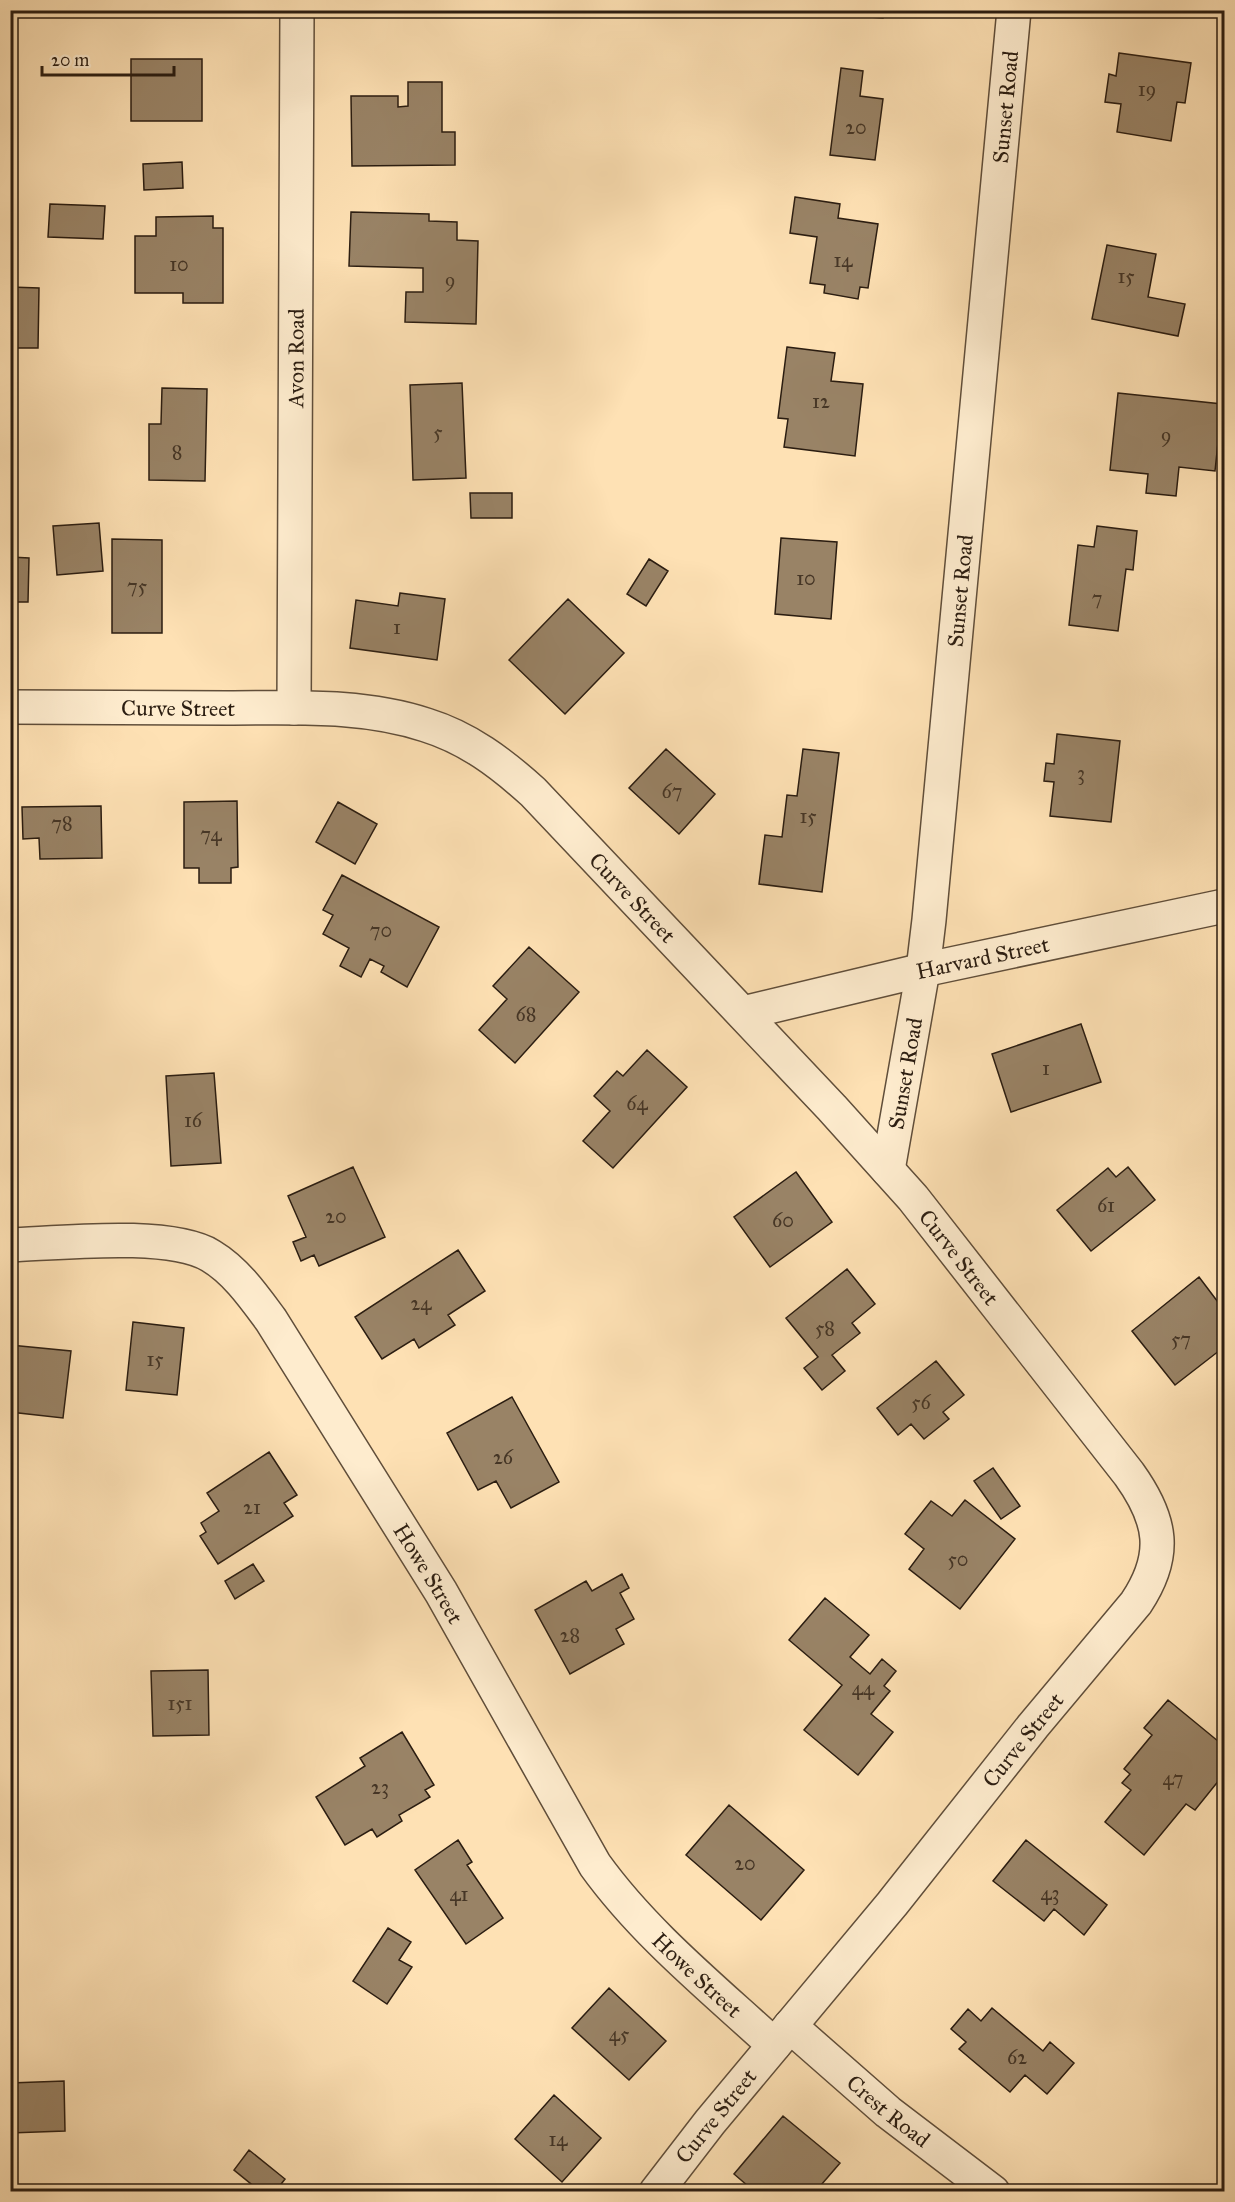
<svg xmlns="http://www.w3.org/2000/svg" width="1235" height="2202" viewBox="0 0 1235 2202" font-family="'IM FELL Great Primer',serif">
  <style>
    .building { fill: #998366; stroke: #2b1d11; stroke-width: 1.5 }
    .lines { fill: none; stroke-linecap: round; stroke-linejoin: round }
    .minor-casing { stroke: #604e3a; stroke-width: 36 }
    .minor { stroke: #feecce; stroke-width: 33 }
    .labels { text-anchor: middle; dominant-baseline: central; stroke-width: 5; stroke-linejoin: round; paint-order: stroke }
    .number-label { font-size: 20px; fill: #463626 }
    .street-label { font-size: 22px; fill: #2b1d11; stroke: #feecce }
  </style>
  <rect width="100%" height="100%" fill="#fee1b4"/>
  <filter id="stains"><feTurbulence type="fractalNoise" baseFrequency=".00333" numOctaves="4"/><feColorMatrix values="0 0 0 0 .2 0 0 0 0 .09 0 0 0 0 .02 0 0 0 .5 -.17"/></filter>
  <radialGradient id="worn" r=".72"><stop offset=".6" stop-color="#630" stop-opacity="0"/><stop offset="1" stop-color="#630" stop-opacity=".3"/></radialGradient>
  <path class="building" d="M 841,10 L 884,10 L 883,18 L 841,15 Z
    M 1119,53 L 1191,63 L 1185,103 L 1177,102 L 1171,141 L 1117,132 L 1121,104 L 1105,102 L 1109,74 L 1116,76 Z
    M 131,59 L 202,59 L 202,121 L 131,121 Z
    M 841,68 L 863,71 L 860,96 L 883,99 L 875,160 L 830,155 Z
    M 408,82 L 442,82 L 442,132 L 455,132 L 455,165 L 352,166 L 351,96 L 398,96 L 398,107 L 408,106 Z
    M 182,162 L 183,188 L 144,190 L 143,164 Z
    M 795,197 L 840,204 L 838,218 L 878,224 L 868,288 L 860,287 L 858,299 L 824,293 L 825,285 L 810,283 L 817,237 L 790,233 Z
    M 50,204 L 105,206 L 103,239 L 48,237 Z
    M 351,212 L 429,214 L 429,221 L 457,222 L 457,240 L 478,241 L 476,324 L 405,322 L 406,292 L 423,292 L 423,268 L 349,266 Z
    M 213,216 L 213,228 L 223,228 L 223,303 L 183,303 L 183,293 L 135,293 L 135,236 L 156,236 L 156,217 Z
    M 1107,245 L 1156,254 L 1148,297 L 1185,304 L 1178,336 L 1092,319 Z
    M 10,287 L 39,288 L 38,348 L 10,348 Z
    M 787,347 L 835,353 L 831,381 L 863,384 L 855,456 L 784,447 L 788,419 L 778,418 Z
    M 462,383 L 466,478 L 413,480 L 410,385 Z
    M 162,388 L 207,389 L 205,481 L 149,480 L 149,424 L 161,424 Z
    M 1118,393 L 1222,404 L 1215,471 L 1179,467 L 1176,496 L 1146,493 L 1148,474 L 1110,470 Z
    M 470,493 L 512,493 L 512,518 L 471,518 Z
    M 99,523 L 103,571 L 57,575 L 53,526 Z
    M 1097,526 L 1137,531 L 1133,570 L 1126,569 L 1118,631 L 1069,625 L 1078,545 L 1094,547 Z
    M 781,538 L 837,542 L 831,619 L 775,614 Z
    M 112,539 L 162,540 L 162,633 L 112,633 Z
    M 10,557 L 29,558 L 28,602 L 10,602 Z
    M 649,559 L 668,571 L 646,606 L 627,594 Z
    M 400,593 L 445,599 L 437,660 L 350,648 L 356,600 L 398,606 Z
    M 568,599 L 624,653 L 565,714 L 509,660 Z
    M 1057,734 L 1120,741 L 1111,822 L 1050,816 L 1054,782 L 1044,781 L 1046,763 L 1054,764 Z
    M 666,749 L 715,794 L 679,834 L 629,788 Z
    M 803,749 L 839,753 L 822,892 L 759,884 L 765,835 L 782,837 L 787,795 L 797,796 Z
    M 237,801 L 238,867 L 231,868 L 231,883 L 199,883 L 199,868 L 184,868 L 184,802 Z
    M 338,802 L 377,824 L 355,864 L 316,842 Z
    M 101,806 L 102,858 L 40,859 L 39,838 L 23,839 L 22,807 Z
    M 342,875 L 439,927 L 407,987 L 381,972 L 384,966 L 370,959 L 361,977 L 340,966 L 349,948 L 323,934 L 333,915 L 323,910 Z
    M 529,947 L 579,992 L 515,1063 L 479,1030 L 507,999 L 493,986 Z
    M 1081,1024 L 1101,1082 L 1011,1112 L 992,1054 Z
    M 647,1050 L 687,1087 L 613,1168 L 583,1141 L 610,1111 L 594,1096 L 617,1071 L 623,1076 Z
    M 214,1073 L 221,1163 L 171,1166 L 166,1076 Z
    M 353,1167 L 385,1237 L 319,1266 L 314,1255 L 301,1261 L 293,1242 L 306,1237 L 288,1196 Z
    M 1128,1167 L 1155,1200 L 1091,1251 L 1057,1210 L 1108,1168 L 1116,1177 Z
    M 796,1172 L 832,1222 L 770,1267 L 734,1217 Z
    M 458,1250 L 485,1291 L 448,1315 L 455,1325 L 419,1348 L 414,1339 L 382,1359 L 355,1317 Z
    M 847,1269 L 875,1304 L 852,1323 L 860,1333 L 832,1355 L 845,1371 L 822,1390 L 804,1368 L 818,1357 L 786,1318 Z
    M 1199,1277 L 1224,1310 L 1224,1347 L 1175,1385 L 1132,1331 Z
    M 133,1322 L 184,1328 L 177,1395 L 126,1390 Z
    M 10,1345 L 71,1351 L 63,1418 L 10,1412 Z
    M 936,1361 L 964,1395 L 943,1412 L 949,1419 L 924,1439 L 911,1424 L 898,1435 L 877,1408 Z
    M 512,1397 L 559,1482 L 511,1508 L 496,1481 L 478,1490 L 447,1433 Z
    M 269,1452 L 297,1495 L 284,1503 L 293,1516 L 218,1564 L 200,1536 L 206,1532 L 201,1523 L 219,1511 L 207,1493 Z
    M 993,1468 L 1020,1506 L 1001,1519 L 974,1481 Z
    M 965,1500 L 1015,1539 L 960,1609 L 909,1569 L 924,1549 L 905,1534 L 931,1501 L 952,1516 Z
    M 253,1564 L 264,1581 L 235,1599 L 225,1581 Z
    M 622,1574 L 629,1588 L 620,1593 L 634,1619 L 616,1629 L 624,1644 L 570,1674 L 535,1610 L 586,1581 L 592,1591 Z
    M 825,1598 L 869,1635 L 850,1657 L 870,1674 L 882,1659 L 896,1671 L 884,1686 L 890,1691 L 871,1714 L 893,1732 L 858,1775 L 804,1730 L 842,1685 L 789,1640 Z
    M 208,1670 L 209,1735 L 153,1736 L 151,1671 Z
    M 1168,1700 L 1224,1746 L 1224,1774 L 1195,1810 L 1186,1804 L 1144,1855 L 1105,1822 L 1131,1790 L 1122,1783 L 1130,1774 L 1124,1769 L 1152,1735 L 1144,1728 Z
    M 402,1732 L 434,1785 L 425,1790 L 430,1797 L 399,1815 L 402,1821 L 377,1837 L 372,1829 L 345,1845 L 316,1797 L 365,1766 L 360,1758 Z
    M 729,1805 L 804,1870 L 761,1920 L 686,1855 Z
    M 458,1840 L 472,1862 L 467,1865 L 503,1918 L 466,1944 L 415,1870 Z
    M 1026,1840 L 1107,1905 L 1084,1935 L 1054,1909 L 1044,1921 L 993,1881 Z
    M 388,1928 L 411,1942 L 399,1960 L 412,1967 L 387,2004 L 353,1981 Z
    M 609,1988 L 666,2041 L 629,2080 L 572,2028 Z
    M 992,2008 L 1043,2051 L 1050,2042 L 1074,2063 L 1047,2094 L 1025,2075 L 1010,2092 L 959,2049 L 966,2042 L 951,2029 L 968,2009 L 981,2021 Z
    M 64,2081 L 65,2131 L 10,2133 L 10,2083 Z
    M 554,2095 L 601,2138 L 562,2182 L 515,2139 Z
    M 783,2116 L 840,2163 L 815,2192 L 755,2192 L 734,2174 Z
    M 249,2150 L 285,2179 L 275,2192 L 261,2192 L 234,2170 Z"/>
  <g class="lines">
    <defs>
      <g id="minor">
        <path id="s1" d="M 10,707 C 83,707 156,708 228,708 C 295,708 363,704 426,725 C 468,738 501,763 533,792 L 832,1108 L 913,1198 L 1129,1474 C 1162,1520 1168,1555 1136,1603 L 1033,1726 L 892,1904 L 710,2122 L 656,2192"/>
        <path id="s2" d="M 294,708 L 297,10"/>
        <path id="s3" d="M 743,1013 L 923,970 L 1224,906"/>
        <path id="s4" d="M 888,1170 L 923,970 L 929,920 L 1014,10"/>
        <path id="s5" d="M 10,1245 C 61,1243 170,1231 211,1256 C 236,1271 254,1297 271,1320 L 441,1592 L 595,1865 C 644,1933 712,1988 774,2045"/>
        <path id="s6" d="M 790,2026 L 888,2112 L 993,2192"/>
      </g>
    </defs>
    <use href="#minor" class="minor-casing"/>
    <use href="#minor" class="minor"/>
  </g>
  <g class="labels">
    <g class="number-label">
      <text x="1147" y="89">19</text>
      <text x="856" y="127">20</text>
      <text x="843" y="260">14</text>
      <text x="179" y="264">10</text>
      <text x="1126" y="276">15</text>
      <text x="450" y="280">9</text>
      <text x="821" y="401">12</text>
      <text x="438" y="432">5</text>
      <text x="1166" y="435">9</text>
      <text x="177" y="452">8</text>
      <text x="806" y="578">10</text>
      <text x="137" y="586">75</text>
      <text x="1097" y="598">7</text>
      <text x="397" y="627">1</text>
      <text x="1081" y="773">3</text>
      <text x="672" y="791">67</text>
      <text x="808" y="816">15</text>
      <text x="62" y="823">78</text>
      <text x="211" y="834">74</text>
      <text x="381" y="930">70</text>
      <text x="526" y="1014">68</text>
      <text x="1046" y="1068">1</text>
      <text x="637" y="1103">64</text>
      <text x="193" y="1120">16</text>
      <text x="1106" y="1205">61</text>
      <text x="336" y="1216">20</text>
      <text x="783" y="1220">60</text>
      <text x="421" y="1303">24</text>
      <text x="825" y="1328">58</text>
      <text x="1181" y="1339">57</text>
      <text x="155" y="1359">15</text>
      <text x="921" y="1402">56</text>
      <text x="503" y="1457">26</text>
      <text x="252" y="1507">21</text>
      <text x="958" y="1559">50</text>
      <text x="570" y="1635">28</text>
      <text x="863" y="1688">44</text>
      <text x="180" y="1703">151</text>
      <text x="1173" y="1778">47</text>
      <text x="380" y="1787">23</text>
      <text x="745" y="1863">20</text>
      <text x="1050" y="1893">43</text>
      <text x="459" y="1894">41</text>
      <text x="619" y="2034">45</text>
      <text x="1017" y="2057">62</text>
      <text x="558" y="2139">14</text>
    </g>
    <g class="street-label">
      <text stroke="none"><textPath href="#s4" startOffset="1070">Sunset Road</textPath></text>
      <text stroke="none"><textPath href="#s2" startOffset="350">Avon Road</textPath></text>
      <text stroke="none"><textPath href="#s4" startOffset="584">Sunset Road</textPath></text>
      <text stroke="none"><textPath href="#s1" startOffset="168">Curve Street</textPath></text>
      <text stroke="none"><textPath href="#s1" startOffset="690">Curve Street</textPath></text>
      <text stroke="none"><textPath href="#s3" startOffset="246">Harvard Street</textPath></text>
      <text stroke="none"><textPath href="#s4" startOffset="98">Sunset Road</textPath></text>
      <text stroke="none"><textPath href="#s1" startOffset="1176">Curve Street</textPath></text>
      <text stroke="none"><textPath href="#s5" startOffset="590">Howe Street</textPath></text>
      <text transform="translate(1023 1740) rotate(-51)">Curve Street</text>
      <text stroke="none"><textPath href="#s5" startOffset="1076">Howe Street</textPath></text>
      <text stroke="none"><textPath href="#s6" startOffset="130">Crest Road</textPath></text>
      <text transform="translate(716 2116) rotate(-51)">Curve Street</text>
    </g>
  </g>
  <rect width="1235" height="2202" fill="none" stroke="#fee1b4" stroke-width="36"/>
  <rect x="12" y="12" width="1211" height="2178" fill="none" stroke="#2b1d11" stroke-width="3"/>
  <rect x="18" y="18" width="1199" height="2166" fill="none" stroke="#2b1d11" stroke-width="1.5"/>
  <path d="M42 66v9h132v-9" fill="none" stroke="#2b1d11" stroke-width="3"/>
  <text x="51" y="66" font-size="18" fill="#2b1d11" stroke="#feecce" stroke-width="4.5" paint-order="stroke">20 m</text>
  <rect width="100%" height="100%" filter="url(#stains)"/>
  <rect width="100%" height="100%" fill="url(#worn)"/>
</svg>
